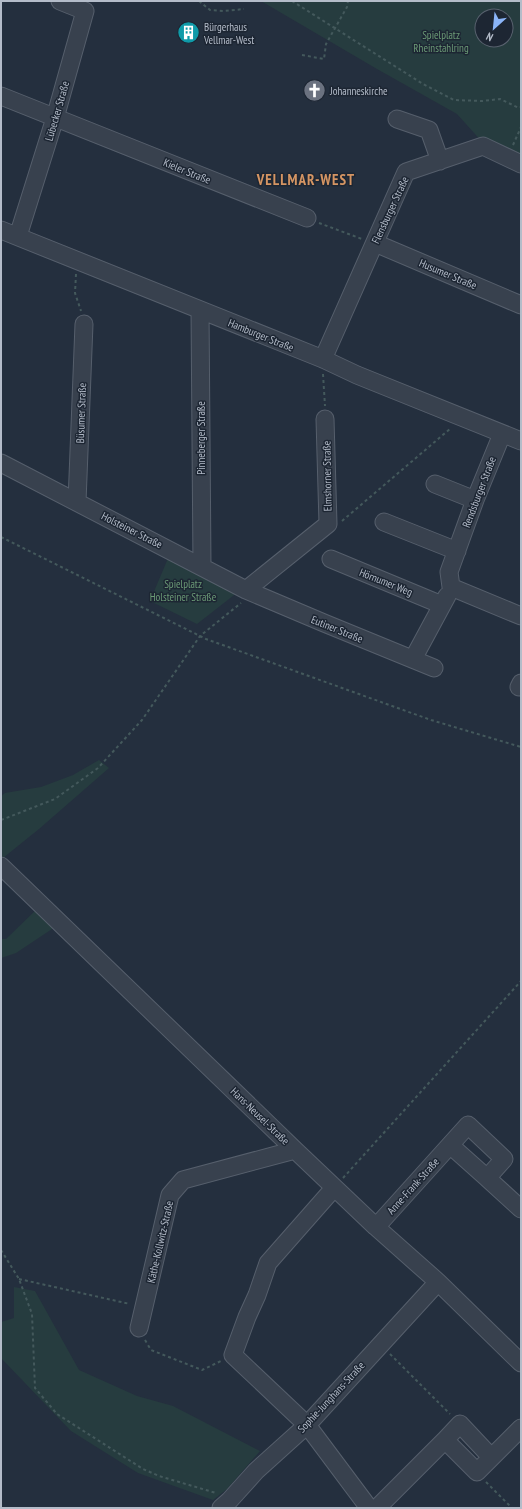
<svg xmlns="http://www.w3.org/2000/svg" width="522" height="1509" viewBox="0 0 522 1509" font-family="'PT Sans Narrow',sans-serif">
  <style>
    .green { fill: #263c3f; fill-rule: evenodd }
    .lines { fill: none; stroke-linecap: round; stroke-linejoin: round }
    .minor-casing { stroke: #565f6c; stroke-width: 19 }
    .path { stroke: #44595c; stroke-width: 2; stroke-dasharray: 3 3; stroke-linecap: butt }
    .minor { stroke: #38414e; stroke-width: 17 }
    .labels { text-anchor: middle; dominant-baseline: central; stroke-width: 3; stroke-linejoin: round; paint-order: stroke }
    .poi-label { font-size: 11px; fill: #b4bcc9; stroke: #1d2633; text-anchor: start }
    .park-label { font-size: 11px; fill: #6b9a76; stroke: #1d2633 }
    .street-label { font-size: 11px; fill: #b4bcc9; stroke: #1d2633 }
    .district-label { font-size: 15px; font-weight: bold; letter-spacing: 1px; fill: #d59563; stroke: #1d2633 }
  </style>
  <rect width="100%" height="100%" fill="#242f3e"/>
  <path class="green" d="M 261,1 L 521,1 L 521,161 L 484,144 L 457,114 L 377,69 ZM 482,16 L 506,16 L 506,40 L 482,40 Z
    M 169,556 L 238,592 L 197,624 L 150,601 Z
    M 99,760 L 109,768 L 39,829 L 3,858 L 1,856 L 1,796 L 5,793 L 41,787 L 73,775 Z
    M 37,909 L 55,927 L 16,953 L 1,958 L 1,939 L 6,939 Z
    M 14,1287 L 35,1291 L 79,1370 L 137,1396 L 173,1406 L 260,1451 L 227,1489 L 213,1500 L 138,1473 L 71,1431 L 1,1358 L 1,1322 L 14,1318 Z"/>
  <g class="lines">
    <defs>
      <path id="minor" d="M 1,96 L 307,218
        M 397,119 L 429,130 L 440,161
        M 1,230 L 323,359 L 357,375 L 521,441
        M 18,236 L 55,118 L 85,11 L 60,1
        M 375,243 L 521,305
        M 200,310 L 202,566
        M 323,359 L 406,172 L 483,146 L 521,164
        M 502,434 L 475,500 L 449,572 L 451,587 L 521,616
        M 1,463 L 246,590 L 324,623 L 434,668
        M 435,484 L 475,500
        M 77,502 L 84,324
        M 384,522 L 457,551
        M 331,559 L 442,605
        M 246,590 L 328,524 L 325,419
        M 413,659 L 447,596
        M 519,687 L 521,683
        M 1,866 L 295,1150 L 376,1227 L 438,1282 L 521,1363
        M 450,1145 L 487,1178
        M 334,1188 L 268,1263 L 257,1295 L 247,1317 L 233,1355 L 307,1425 L 369,1508
        M 376,1227 L 468,1125 L 504,1159 L 487,1178 L 521,1209
        M 139,1328 L 170,1195 L 183,1180 L 295,1150
        M 445,1440 L 460,1424 L 491,1457
        M 221,1508 L 229,1501 L 256,1471 L 307,1425 L 438,1282
        M 377,1508 L 445,1440 L 477,1472 L 521,1428"/>
    </defs>
    <use href="#minor" class="minor-casing"/>
    <path class="path" d="M 199,1 L 210,10 L 224,11 L 244,9
      M 292,1 L 423,84 L 454,100 L 482,101 L 500,99 L 519,108 L 521,107
      M 302,55 L 324,59 L 326,44 L 347,7 L 348,1
      M 513,145 L 521,127
      M 319,223 L 362,239
      M 76,274 L 75,293 L 81,311
      M 323,374 L 325,406
      M 342,521 L 451,428
      M 1,537 L 206,639 L 431,720 L 521,747
      M 1,820 L 55,799 L 98,768 L 142,720 L 200,636 L 241,603
      M 343,1178 L 521,981
      M 1,1250 L 19,1279 L 32,1314 L 35,1388 L 57,1414 L 143,1469 L 159,1476 L 216,1493
      M 19,1279 L 130,1304
      M 145,1340 L 151,1350 L 202,1370 L 221,1361
      M 390,1354 L 450,1414
      M 486,1482 L 512,1508"/>
    <use href="#minor" class="minor"/>
  </g>
  <defs>
    <symbol id="building-disc" viewBox="-11 -11 22 22"><circle r="9.5" fill="#0f9aa8" stroke="#1d2633"/><path d="M-4-6H4V6H1V3H-1V6H-4ZM-2.5-4.3h1.7v1.8h-1.7ZM.8-4.3h1.7v1.8H.8ZM-2.5-1h1.7V.8h-1.7ZM.8-1h1.7V.8H.8Z" fill="#fff"/></symbol>
    <symbol id="church-disc" viewBox="-11 -11 22 22"><circle r="9.5" fill="#6b7280" stroke="#1d2633"/><path d="M-1.2-6h2.4v3.5h3.3v2.4h-3.3V6h-2.4V-.1h-3.3v-2.4h3.3Z" fill="#fff"/></symbol>
  </defs>
  <g fill-rule="evenodd">
    <use href="#building-disc" x="176" y="20" width="25" height="25"/>
    <use href="#church-disc" x="302" y="78" width="25" height="25"/>
  </g>
  <g class="labels">
    <g class="poi-label">
      <text x="204" y="27">Bürgerhaus<tspan x="204" dy="13">Vellmar-West</tspan></text>
      <text x="330" y="91">Johanneskirche</text>
    </g>
    <g class="park-label">
      <text x="441" y="35">Spielplatz<tspan x="441" dy="13">Rheinstahlring</tspan></text>
      <text x="183" y="584">Spielplatz<tspan x="183" dy="13">Holsteiner Straße</tspan></text>
    </g>
    <g class="street-label">
      <text transform="translate(57 111) rotate(-74)">Lübecker Straße</text>
      <text transform="translate(187 171) rotate(22)">Kieler Straße</text>
      <text transform="translate(390 210) rotate(-65)">Flensburger Straße</text>
      <text transform="translate(448 274) rotate(23)">Husumer Straße</text>
      <text transform="translate(261 335) rotate(22)">Hamburger Straße</text>
      <text transform="translate(81 413) rotate(-88)">Büsumer Straße</text>
      <text transform="translate(201 438) rotate(-90)">Pinneberger Straße</text>
      <text transform="translate(327 476) rotate(-91)">Elmshorner Straße</text>
      <text transform="translate(479 492) rotate(-69)">Rendsburger Straße</text>
      <text transform="translate(132 530) rotate(27)">Holsteiner Straße</text>
      <text transform="translate(386 582) rotate(22)">Hörnumer Weg</text>
      <text transform="translate(337 629) rotate(22)">Eutiner Straße</text>
      <text transform="translate(260 1116) rotate(44)">Hans-Neusel-Straße</text>
      <text transform="translate(413 1186) rotate(-48)">Anne-Frank-Straße</text>
      <text transform="translate(160 1242) rotate(-77)">Käthe-Kollwitz-Straße</text>
      <text transform="translate(331 1397) rotate(-47)">Sophie-Junghans-Straße</text>
    </g>
    <g class="district-label">
      <text x="306" y="179">VELLMAR-WEST</text>
    </g>
  </g>
  <rect width="522" height="1509" fill="none" stroke="#b4bcc9" stroke-width="4"/>
  <g transform="translate(494 28) rotate(207)"><circle r="19" fill="#1d2633" stroke="#59626f"/>
  <path d="M0-3L7 15L0 10L-7 15Z" fill="#8ab4f8"/>
  <text y="-6" font-size="11" font-weight="bold" text-anchor="middle" fill="#b4bcc9">N</text>
  </g>
</svg>
